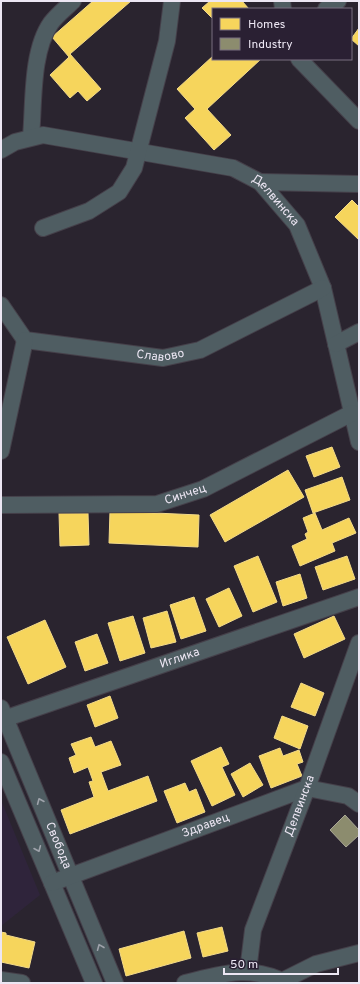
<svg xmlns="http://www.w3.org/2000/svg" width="360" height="984" viewBox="0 0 360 984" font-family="Overpass,sans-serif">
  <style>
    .built { fill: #2f243b }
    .homes { fill: #f6d55c; stroke: #f3da89 }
    .industry { fill: #8c8c6e; stroke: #a9a796 }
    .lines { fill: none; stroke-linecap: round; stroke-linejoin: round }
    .minor-casing { stroke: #45404a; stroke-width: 18 }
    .minor { stroke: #4f5d62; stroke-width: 16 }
    .oneway { stroke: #9ea2aa }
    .labels { text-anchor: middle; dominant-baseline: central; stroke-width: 4; stroke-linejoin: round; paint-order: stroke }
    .street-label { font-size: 12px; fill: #ece6f3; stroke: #2a2033 }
  </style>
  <rect width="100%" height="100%" fill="#2a242f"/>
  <path class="built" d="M 1,800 L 40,895 L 1,926 Z"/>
  <path class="homes" d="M 93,1 L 131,1 L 70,54 L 101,89 L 87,101 L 78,91 L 70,98 L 50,75 L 69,57 L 52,37 Z
    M 210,1 L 242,1 L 249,9 L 213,9 L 213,19 L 202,8 Z
    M 359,28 L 359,46 L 351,39 Z
    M 213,56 L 213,59 L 261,59 L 207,109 L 231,135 L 214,150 L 185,118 L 195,109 L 177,89 Z
    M 352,200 L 359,207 L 359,240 L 335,217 Z
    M 332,447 L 340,467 L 314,477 L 306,456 Z
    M 288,470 L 304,497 L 225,542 L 210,515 Z
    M 342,477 L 350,500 L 313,513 L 305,490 Z
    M 110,511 L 199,515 L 198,547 L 109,543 Z
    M 59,513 L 88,513 L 89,545 L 60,546 Z
    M 315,513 L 322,530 L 349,518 L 356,533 L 332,543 L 335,551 L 300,566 L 292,546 L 307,539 L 305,534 L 308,532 L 303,518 Z
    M 258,556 L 277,602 L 253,612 L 234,566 Z
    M 347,556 L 355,579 L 323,590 L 315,567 Z
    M 300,574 L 307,598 L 283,606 L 276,582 Z
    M 229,588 L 242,616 L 219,627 L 206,599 Z
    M 194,597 L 206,631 L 181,639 L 170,605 Z
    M 167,611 L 176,642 L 151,648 L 143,618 Z
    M 133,616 L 145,653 L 120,661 L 108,623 Z
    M 334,616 L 345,639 L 304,658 L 294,634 Z
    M 45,620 L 66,667 L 28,684 L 7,637 Z
    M 97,634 L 108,663 L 85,671 L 75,642 Z
    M 301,683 L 324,693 L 315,716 L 291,707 Z
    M 110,696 L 118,718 L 95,727 L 87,705 Z
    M 282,716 L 308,726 L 300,749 L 274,738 Z
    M 91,737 L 95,747 L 111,741 L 121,765 L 101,772 L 108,791 L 148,776 L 157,801 L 70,834 L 61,810 L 94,797 L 89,782 L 93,781 L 88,767 L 74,773 L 69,758 L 76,755 L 71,744 Z
    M 221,747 L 229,764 L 222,767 L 235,795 L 212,806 L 191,761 Z
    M 280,748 L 283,756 L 299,750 L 303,762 L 297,764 L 302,776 L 271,788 L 259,756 Z
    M 250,763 L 263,785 L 243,797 L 231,774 Z
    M 185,783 L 189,792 L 196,789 L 205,812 L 177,823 L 164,791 Z
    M 222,927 L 228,951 L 203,957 L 197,933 Z
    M 184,931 L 191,958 L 126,976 L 119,949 Z
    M 1,932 L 6,933 L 6,935 L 35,942 L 29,968 L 1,962 Z"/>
  <path class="industry" d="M 345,815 L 359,830 L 359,835 L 346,847 L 330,830 Z"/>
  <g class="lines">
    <defs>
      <g id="minor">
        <path d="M 282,1 L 283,9"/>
        <path d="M 326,9 L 338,1"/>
        <path d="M 299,59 L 359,121"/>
        <path d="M 31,137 C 34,104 31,51 51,23 C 57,15 66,8 73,1"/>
        <path id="s1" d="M 1,150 L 15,142 L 43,135 L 233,168 L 260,182 L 297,225 L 323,288 L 359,442"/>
        <path d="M 260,182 L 359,184"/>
        <path d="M 43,228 L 89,211 L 119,192 L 134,168 L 167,41 L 172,1"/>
        <path id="s2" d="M 1,305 L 25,340 L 163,358 L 200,350 L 323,288"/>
        <path d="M 336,344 L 359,332"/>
        <path d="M 1,451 L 25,340"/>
        <path id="s3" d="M 1,505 L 157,504 L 203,489 L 352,413"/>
        <path id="s4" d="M 1,708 L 115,983"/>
        <path id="s5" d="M 1,720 L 359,597"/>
        <path d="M 1,762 L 94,983"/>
        <path id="s6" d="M 52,883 L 307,788 L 348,796 L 359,804"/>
        <path id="s7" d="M 248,971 L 253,930 L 307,788 L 359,643"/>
        <path d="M 1,980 L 22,983"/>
        <path d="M 282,981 L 316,964 L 359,953"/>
        <path d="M 185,983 C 222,974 250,964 286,983"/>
      </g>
    </defs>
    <use href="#minor" class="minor-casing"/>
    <use href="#minor" class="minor"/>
  </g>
  <defs><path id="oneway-chevron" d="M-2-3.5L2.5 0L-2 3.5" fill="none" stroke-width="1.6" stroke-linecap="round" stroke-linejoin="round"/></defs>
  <g class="oneway">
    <use href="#oneway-chevron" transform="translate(40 801) rotate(-113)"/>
    <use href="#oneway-chevron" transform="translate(38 849) rotate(67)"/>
    <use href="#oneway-chevron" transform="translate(100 947) rotate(-112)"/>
  </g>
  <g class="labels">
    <g class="street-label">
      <text stroke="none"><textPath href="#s1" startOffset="292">Делвинска</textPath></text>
      <text stroke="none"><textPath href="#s2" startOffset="179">Славово</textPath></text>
      <text stroke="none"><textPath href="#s3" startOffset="186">Синчец</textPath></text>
      <text stroke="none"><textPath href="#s5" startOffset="189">Иглика</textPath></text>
      <text stroke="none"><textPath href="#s7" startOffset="174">Делвинска</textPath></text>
      <text stroke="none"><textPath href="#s6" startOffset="164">Здравец</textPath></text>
      <text stroke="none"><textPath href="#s4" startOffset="149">Свобода</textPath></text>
    </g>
  </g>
  <rect width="360" height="984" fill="none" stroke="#ece6f3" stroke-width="4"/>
  <rect x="212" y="8" width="140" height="52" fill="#2a2033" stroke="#786f80"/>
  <rect x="220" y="18" width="20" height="12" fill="#f6d55c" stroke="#786f80"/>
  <text x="248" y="28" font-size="12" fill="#ece6f3">Homes</text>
  <rect x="220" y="38" width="20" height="12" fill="#8c8c6e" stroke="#786f80"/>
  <text x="248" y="48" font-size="12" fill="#ece6f3">Industry</text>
  <path d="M224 968v6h114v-6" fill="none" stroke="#ece6f3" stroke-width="2"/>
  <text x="230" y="968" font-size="12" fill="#ece6f3" stroke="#2a2033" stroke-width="3" paint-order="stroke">50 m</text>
</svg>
